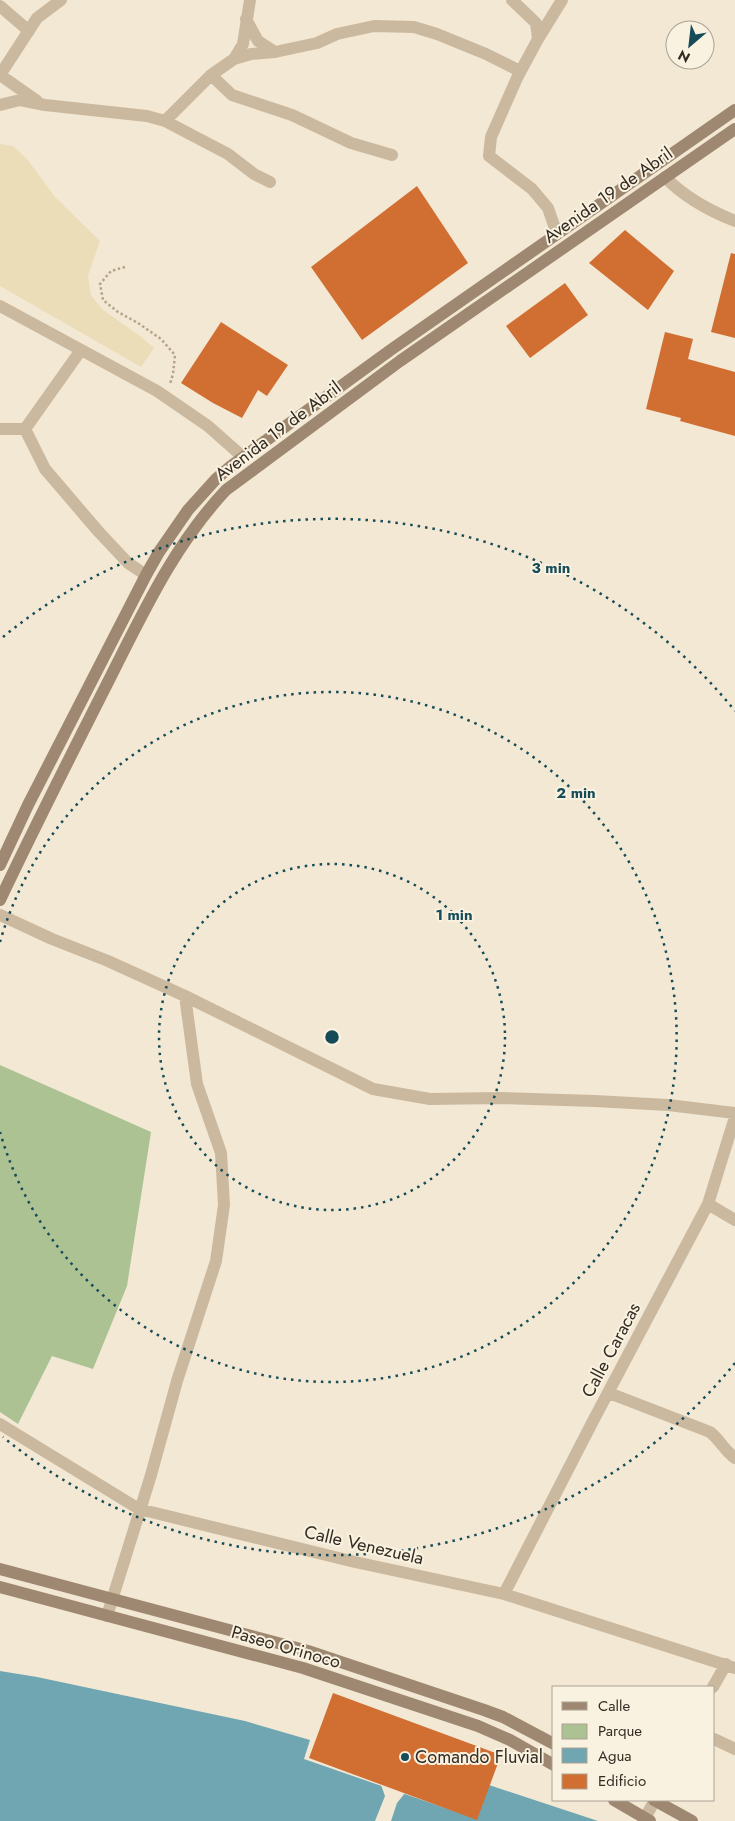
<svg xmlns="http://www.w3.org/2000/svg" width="735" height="1821" viewBox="0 0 735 1821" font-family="Jost,sans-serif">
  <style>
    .green { fill: #acc293 }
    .plaza { fill: #ecddb9 }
    .water { fill: #70a6b2 }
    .pier { fill: #f3e8d4 }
    .building { fill: #d16f33 }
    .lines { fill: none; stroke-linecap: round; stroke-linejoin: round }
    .path { stroke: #b7a389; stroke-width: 2.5; stroke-dasharray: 2.5 2.5; stroke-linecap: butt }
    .street { stroke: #cbb99f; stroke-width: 12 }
    .secondary { stroke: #9f8871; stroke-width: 12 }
    .ring { fill: none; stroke: #164b58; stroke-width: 2.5; stroke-dasharray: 2.5 5 }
    .poi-dot { fill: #164b58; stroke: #faf2e0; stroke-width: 2 }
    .labels { text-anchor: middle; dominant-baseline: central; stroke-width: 4; stroke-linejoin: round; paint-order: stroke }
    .street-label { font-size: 18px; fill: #342b23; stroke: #faf2e0 }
    .poi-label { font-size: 18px; fill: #342b23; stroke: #faf2e0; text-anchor: start }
    .centre { fill: #164b58; stroke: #faf2e0; stroke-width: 2.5 }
    .ring-label { font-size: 15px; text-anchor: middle; font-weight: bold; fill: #164b58; stroke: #faf2e0; stroke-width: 4; stroke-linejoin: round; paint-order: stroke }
  </style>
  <rect width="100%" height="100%" fill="#f3e8d4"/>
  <path class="green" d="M 0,1065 L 151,1132 L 127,1286 L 93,1369 L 52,1356 L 18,1424 L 0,1412 Z"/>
  <path class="plaza" d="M 0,144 L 13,146 L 28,160 L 55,197 L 100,241 L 88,276 L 91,295 L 103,310 L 140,336 L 154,348 L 141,367 L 0,286 Z"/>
  <path class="water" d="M 0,1671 L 37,1677 L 245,1721 L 310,1740 L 304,1759 L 471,1817 L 483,1783 L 598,1821 L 0,1821 Z"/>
  <path class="pier" d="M 381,1785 L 405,1793 L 397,1803 L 391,1821 L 375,1821 L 385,1796 Z"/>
  <path class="building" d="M 417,186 L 468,263 L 362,340 L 311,267 Z
    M 625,230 L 674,271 L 648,310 L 589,263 Z
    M 731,253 L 735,254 L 735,338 L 711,332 Z
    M 565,283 L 588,315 L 530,358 L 506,326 Z
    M 221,322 L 288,365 L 267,396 L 258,390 L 242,418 L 213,403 L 181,383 Z
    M 665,332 L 693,339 L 688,359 L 735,372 L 735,436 L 680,421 L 681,418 L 646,409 Z
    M 333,1693 L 501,1755 L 477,1820 L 309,1758 Z"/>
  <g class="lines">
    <path class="path" d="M 125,267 L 111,271 L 100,284 L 103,300 L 118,312 L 138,323 L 161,339 L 175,355 L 173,374 L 170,384"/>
    <path class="street" d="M 512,0 L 536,23 L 538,39
      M 0,6 L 29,31
      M 246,19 L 258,41 L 275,52
      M 234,59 L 243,44 L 250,0
      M 0,75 L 37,18 L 61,0
      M 0,75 L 37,101
      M 211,75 L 232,95 L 292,115 L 351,143 L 392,155
      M 0,105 L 20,100 L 45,105 L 147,116 L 165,121 L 228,154 L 254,174 L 270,182
      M 165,121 L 211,75 L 234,59 L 251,54 L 275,52 L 317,43 L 337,34 L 374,26 L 414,27 L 437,34 L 486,54 L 520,71
      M 665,177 C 684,197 710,211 735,221
      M 557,234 L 548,208 L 532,189 L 489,156 L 491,137 L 517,78 L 538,39 L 562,0
      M 0,306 L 157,391 L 208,426 L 243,457
      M 0,429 L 25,429
      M 25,429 L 45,469 L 98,531 L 128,563 L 146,575
      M 25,429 L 81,350
      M 0,915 L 52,939 L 108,961 L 185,996 L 373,1089 L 430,1099 L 500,1098 L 595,1101 L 668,1105 L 735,1113
      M 708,1204 L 735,1220
      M 609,1393 L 710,1432 C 720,1440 725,1451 735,1458
      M 0,1424 L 139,1509 L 355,1562 L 504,1594 L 735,1668
      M 504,1594 L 593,1421 L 708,1204 L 735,1117
      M 107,1616 L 151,1475 L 177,1381 L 216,1261 L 224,1205 L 221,1153 L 197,1084 L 185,996
      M 713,1687 L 726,1664
      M 714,1739 L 735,1749
      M 645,1818 L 655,1800"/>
    <path class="secondary" d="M 0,865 L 28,805 L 146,575 L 159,552 L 188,510 L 216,479 L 231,466 L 392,349 L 735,110
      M 0,900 C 35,826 72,753 109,680 C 143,613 174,545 226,490 L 400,361 L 735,129
      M 0,1569 L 308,1651 L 484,1710 L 503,1717 L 554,1744
      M 0,1587 L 303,1668 L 478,1726 L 510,1740 L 554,1765
      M 614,1800 L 650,1821
      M 654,1800 L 692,1821"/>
  </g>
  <g class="ring">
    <circle cx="332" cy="1037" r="173"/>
    <path d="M0 942A345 345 0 1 1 0 1132"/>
    <path d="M735 1363A518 518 0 0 1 3 1437M3 637A518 518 0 0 1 735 711"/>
  </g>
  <circle class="poi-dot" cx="405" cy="1757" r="5"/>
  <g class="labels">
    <g class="street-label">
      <text transform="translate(608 195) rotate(-35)">Avenida 19 de Abril</text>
      <text transform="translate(278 431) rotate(-37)">Avenida 19 de Abril</text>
      <text transform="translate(611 1350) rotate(-62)">Calle Caracas</text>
      <text transform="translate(364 1545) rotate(13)">Calle Venezuela</text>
      <text transform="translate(286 1647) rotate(16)">Paseo Orinoco</text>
    </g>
    <g class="poi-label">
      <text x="415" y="1757">Comando Fluvial</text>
    </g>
  </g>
  <circle cx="332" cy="1037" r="8" class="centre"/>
  <g class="ring-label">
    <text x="551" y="573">3 min</text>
    <text x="576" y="798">2 min</text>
    <text x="454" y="920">1 min</text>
  </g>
  <rect x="552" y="1686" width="162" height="115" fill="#faf2e0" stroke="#aba294"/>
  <rect x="562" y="1702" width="25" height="8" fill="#9f8871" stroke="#aba294"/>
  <text x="598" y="1711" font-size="15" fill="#342b23">Calle</text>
  <rect x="562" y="1724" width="25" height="15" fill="#acc293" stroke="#aba294"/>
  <text x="598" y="1736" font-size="15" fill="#342b23">Parque</text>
  <rect x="562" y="1748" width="25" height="15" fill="#70a6b2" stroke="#aba294"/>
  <text x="598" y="1761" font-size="15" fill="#342b23">Agua</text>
  <rect x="562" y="1774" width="25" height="15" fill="#d16f33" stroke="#aba294"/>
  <text x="598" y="1786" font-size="15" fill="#342b23">Edificio</text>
  <g transform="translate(690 45) rotate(208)"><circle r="24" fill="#faf2e0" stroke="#aba294"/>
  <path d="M0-4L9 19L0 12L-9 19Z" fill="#164b58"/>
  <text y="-8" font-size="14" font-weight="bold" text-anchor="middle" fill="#342b23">N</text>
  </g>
</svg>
